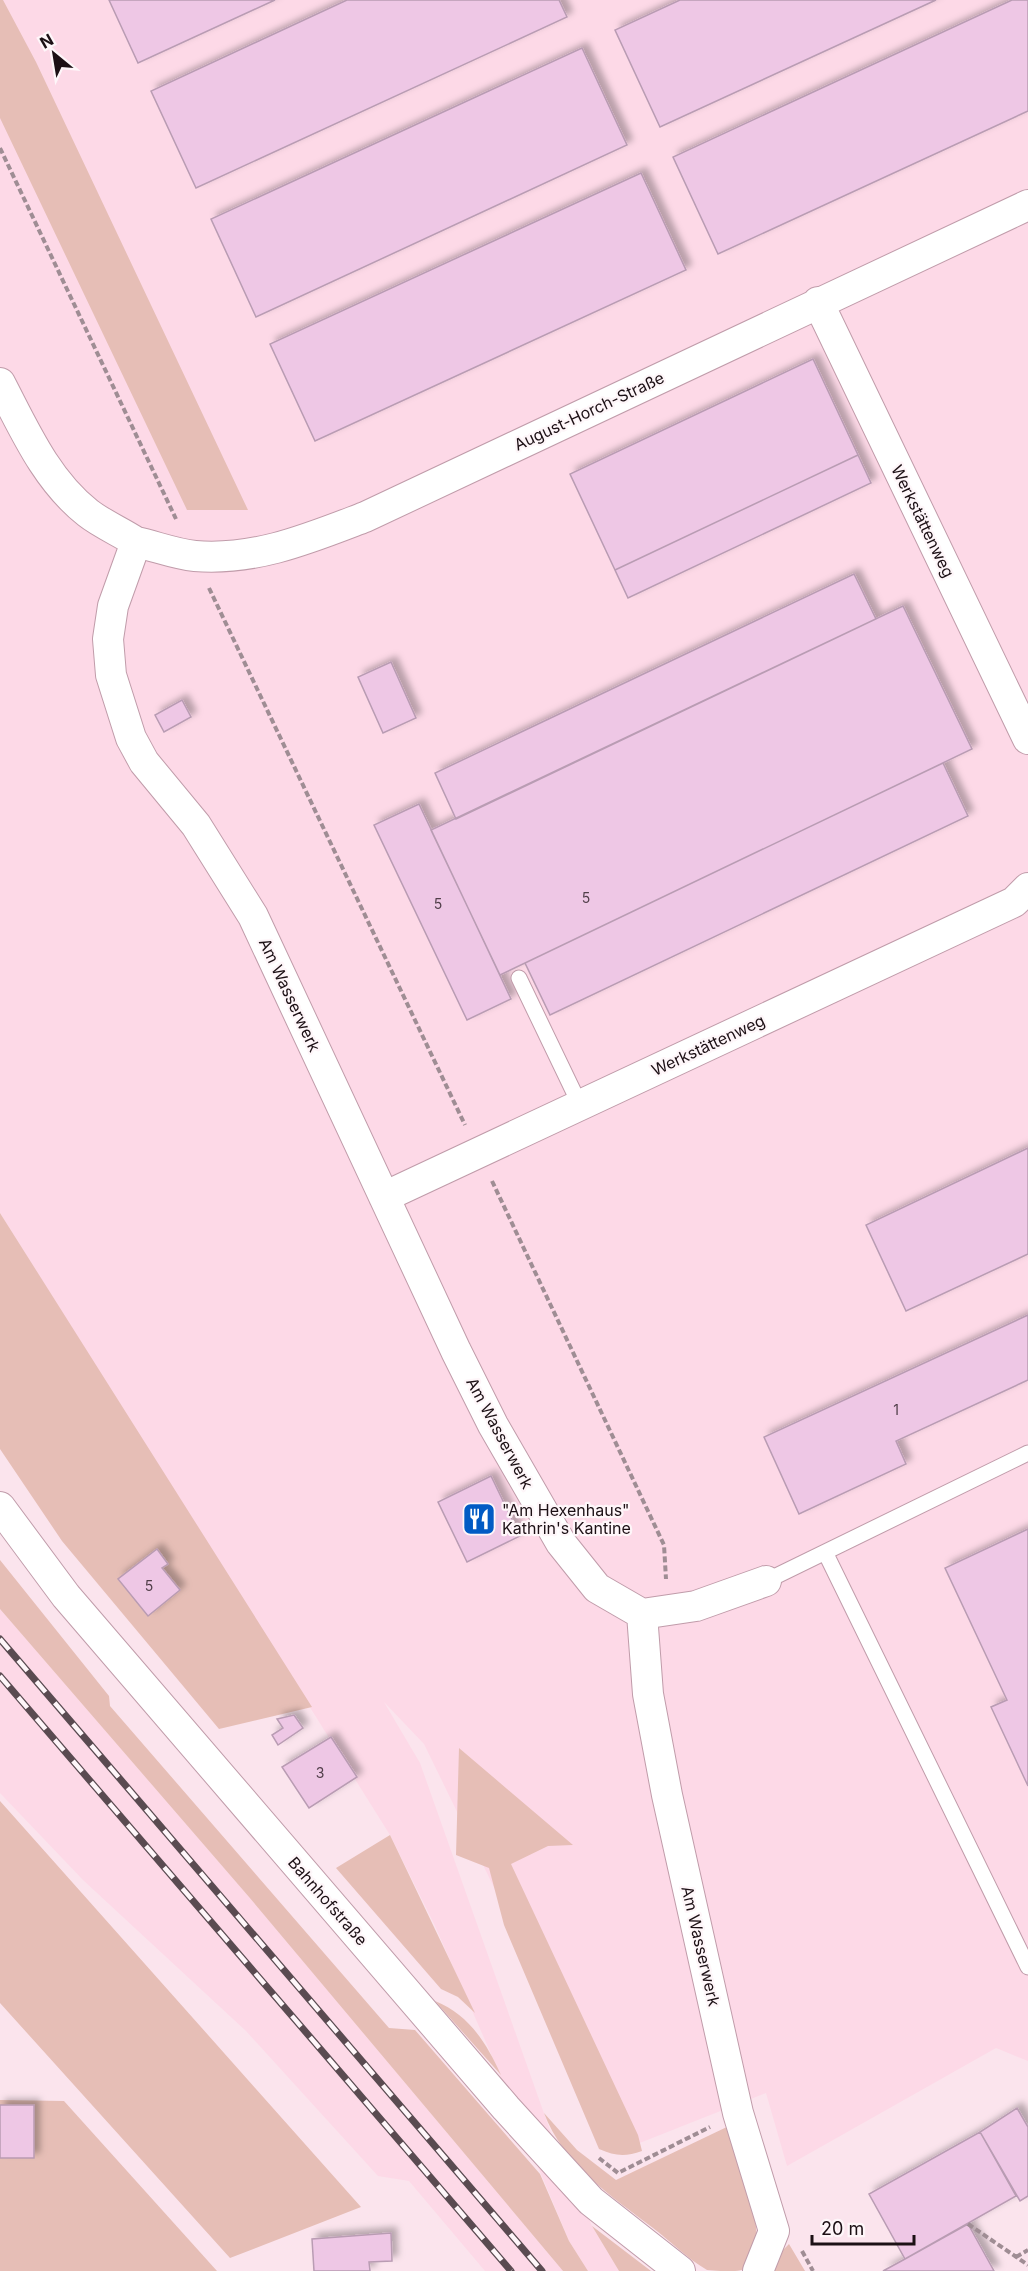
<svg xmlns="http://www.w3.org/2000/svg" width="1028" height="2271" viewBox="0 0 1028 2271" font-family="Inter,sans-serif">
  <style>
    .built { fill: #fdd9e7 }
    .green { fill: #e6beb6 }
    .building { fill: #eec7e5; stroke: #b99cb3; stroke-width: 1.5; filter: url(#shadow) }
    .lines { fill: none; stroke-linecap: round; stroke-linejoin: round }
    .service-casing { stroke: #c09caa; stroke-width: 17 }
    .minor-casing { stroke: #c09caa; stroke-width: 32 }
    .path { stroke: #9f8d94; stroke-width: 4; stroke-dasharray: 6 3; stroke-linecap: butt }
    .service { stroke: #fff; stroke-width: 15 }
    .minor { stroke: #fff; stroke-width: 30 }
    .rail-casing { stroke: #5a4b51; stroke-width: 7 }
    .rail { stroke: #fef6f9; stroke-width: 4.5; stroke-dasharray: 14; stroke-linecap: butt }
    .labels { text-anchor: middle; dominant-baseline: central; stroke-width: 4.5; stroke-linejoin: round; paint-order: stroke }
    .number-label { font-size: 14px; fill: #503e49 }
    .street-label { font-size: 16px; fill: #1c1015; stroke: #fef6f9 }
    .poi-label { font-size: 16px; fill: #1c1015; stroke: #fef6f9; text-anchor: start }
  </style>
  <defs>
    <filter id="shadow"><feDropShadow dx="5.5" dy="-5.5" stdDeviation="3" flood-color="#0004"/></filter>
  </defs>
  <rect width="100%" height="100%" fill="#fbe4ed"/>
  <path class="built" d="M 0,0 L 1028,0 L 1028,2061 L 996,2048 L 787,2166 L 766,2093 L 622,2150 L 424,1744 L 384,1702 L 420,1763 L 552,2136 L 592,2226 L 619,2271 L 588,2271 L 569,2241 L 488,2047 L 435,1926 L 390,1835 L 0,1213 Z
    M 0,1609 L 249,1897 L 563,2271 L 485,2271 L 409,2181 L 378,2176 L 246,2031 L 83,1880 L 0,1793 Z"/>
  <path class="green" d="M 0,0 L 3,0 L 36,62 L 248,510 L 187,510 L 0,118 Z
    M 0,1213 L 312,1707 L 219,1729 L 62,1541 L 0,1449 Z
    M 0,1560 L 109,1696 L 110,1706 L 389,2028 L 415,2030 L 540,2174 L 569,2241 L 588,2271 L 563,2271 L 249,1897 L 0,1609 Z
    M 459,1748 L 573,1845 L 548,1846 L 511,1864 L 638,2135 L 642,2151 C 625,2157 615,2156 599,2149 L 504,1925 L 489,1868 L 456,1855 Z
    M 0,1801 L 361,2207 L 230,2258 L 0,2003 Z
    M 390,1835 L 475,2013 L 458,1997 L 441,1989 L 336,1868 Z
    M 435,2001 C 469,2015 486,2042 501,2075 Z
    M 0,2100 L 64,2101 L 217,2271 L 0,2271 Z
    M 544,2113 L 577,2150 L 616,2180 L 731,2125 C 737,2148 783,2270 735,2271 C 727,2271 714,2271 707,2270 C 688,2259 670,2241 653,2228 C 611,2196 563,2164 544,2113 Z
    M 592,2226 L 651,2271 L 619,2271 Z
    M 789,2244 L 805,2271 L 772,2271 L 782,2251 Z"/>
  <path class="building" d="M 109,0 L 275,0 L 138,63 Z
    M 347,0 L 559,0 L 567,17 L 196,188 L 151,91 Z
    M 680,0 L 936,0 L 660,127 L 615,30 Z
    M 1012,0 L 1028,0 L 1028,111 L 718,254 L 673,157 Z
    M 582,48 L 627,145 L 256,317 L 211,219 Z
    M 641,173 L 686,270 L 315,441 L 270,344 Z
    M 813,359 L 858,455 L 615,570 L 570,474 Z
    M 858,455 L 871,483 L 628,598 L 615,570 Z
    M 854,574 L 876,619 L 456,819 L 435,773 Z
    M 903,606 L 972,749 L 500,975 L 431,830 Z
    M 391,662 L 416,718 L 383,733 L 358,677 Z
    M 182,700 L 191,717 L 164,732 L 155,715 Z
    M 943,763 L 968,816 L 550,1015 L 525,963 Z
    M 419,804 L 511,999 L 467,1020 L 374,825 Z
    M 1028,1148 L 1028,1254 L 906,1311 L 866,1225 Z
    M 1028,1315 L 1028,1380 L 896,1441 L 906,1464 L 799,1514 L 764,1437 Z
    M 491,1476 L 520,1536 L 467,1562 L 438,1502 Z
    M 1028,1529 L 1028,1786 L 991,1707 L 1007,1700 L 945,1568 Z
    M 157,1549 L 168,1564 L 162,1568 L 180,1590 L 148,1616 L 118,1579 Z
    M 294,1715 L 303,1728 L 278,1745 L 272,1735 L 283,1728 L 277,1719 Z
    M 331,1737 L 357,1777 L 309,1808 L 282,1767 Z
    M 0,2105 L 34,2105 L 34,2158 L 0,2158 Z
    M 1017,2108 L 1028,2127 L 1028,2196 L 1020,2201 L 980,2132 Z
    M 980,2132 L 1016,2196 L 905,2259 L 869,2194 Z
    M 968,2224 L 994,2271 L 883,2271 L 905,2259 Z
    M 391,2233 L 392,2261 L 369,2262 L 370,2271 L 314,2271 L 312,2239 Z"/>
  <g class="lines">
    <defs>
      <path id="service" d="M 519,978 L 580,1105
        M 826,1554 L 1028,1967
        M 766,1581 L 1028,1453"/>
      <path id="minor" d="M 818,302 L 1028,739
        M 0,383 C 24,429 46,480 88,513 C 102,524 121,532 136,542 L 113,606 L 108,639 L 111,675 L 131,738 L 144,762 L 196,825 L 253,916 L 456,1351 L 493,1425 L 561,1543 L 597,1588 L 642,1614 L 696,1606 L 766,1581
        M 136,542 C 155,546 175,554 195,556 C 256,561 310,538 365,517 L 1028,205
        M 384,1197 L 1014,902 L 1028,888
        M 0,1507 L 66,1596 L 506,2108 L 591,2201 L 680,2271
        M 642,1614 L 648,1694 L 667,1795 L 738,2113 L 774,2231 L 758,2271"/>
    </defs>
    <use href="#service" class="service-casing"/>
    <use href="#minor" class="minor-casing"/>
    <path class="path" d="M 0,148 L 176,519
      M 209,588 L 465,1125
      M 492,1181 L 664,1545 L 666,1579
      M 599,2158 L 618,2173 L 710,2127
      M 968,2224 L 1028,2265
      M 802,2251 L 813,2271
      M 1016,2257 L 1028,2250"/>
    <use href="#service" class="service"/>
    <use href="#minor" class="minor"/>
    <defs>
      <path id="rail" d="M 0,1639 L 542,2271
        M 0,1676 L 511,2271"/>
    </defs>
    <use href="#rail" class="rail-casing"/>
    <use href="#rail" class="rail"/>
  </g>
  <defs>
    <symbol id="restaurant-square" viewBox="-11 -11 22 22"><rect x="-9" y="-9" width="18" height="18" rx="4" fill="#015bc4" stroke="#fef6f9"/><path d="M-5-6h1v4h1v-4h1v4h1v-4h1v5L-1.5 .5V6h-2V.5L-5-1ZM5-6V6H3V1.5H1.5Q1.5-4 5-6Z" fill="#fff"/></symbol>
  </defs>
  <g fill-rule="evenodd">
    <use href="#restaurant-square" x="460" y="1500" width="38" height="38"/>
  </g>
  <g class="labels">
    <g class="number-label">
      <text x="586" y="897">5</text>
      <text x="438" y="903">5</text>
      <text x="896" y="1409">1</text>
      <text x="149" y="1585">5</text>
      <text x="320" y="1772">3</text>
    </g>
    <g class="street-label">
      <text transform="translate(589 411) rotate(-25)">August-Horch-Straße</text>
      <text transform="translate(923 521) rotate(64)">Werkstättenweg</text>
      <text transform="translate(290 995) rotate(65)">Am Wasserwerk</text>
      <text transform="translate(708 1045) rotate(-25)">Werkstättenweg</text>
      <text transform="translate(500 1433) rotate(62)">Am Wasserwerk</text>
      <text transform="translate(328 1901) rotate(49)">Bahnhofstraße</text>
      <text transform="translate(701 1946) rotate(77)">Am Wasserwerk</text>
    </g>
    <g class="poi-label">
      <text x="502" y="1510">"Am Hexenhaus"<tspan x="502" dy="18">Kathrin's Kantine</tspan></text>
    </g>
  </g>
  <g transform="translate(54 54) rotate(330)" stroke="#fef6f9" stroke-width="4.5" paint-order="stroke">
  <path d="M0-4.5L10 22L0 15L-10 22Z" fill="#1c1015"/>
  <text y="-9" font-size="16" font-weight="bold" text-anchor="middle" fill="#1c1015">N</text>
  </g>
  <path d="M812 2235v9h102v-9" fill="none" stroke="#1c1015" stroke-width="3"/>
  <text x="821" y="2235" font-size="18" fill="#1c1015" stroke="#fef6f9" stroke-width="4.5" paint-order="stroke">20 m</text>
</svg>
